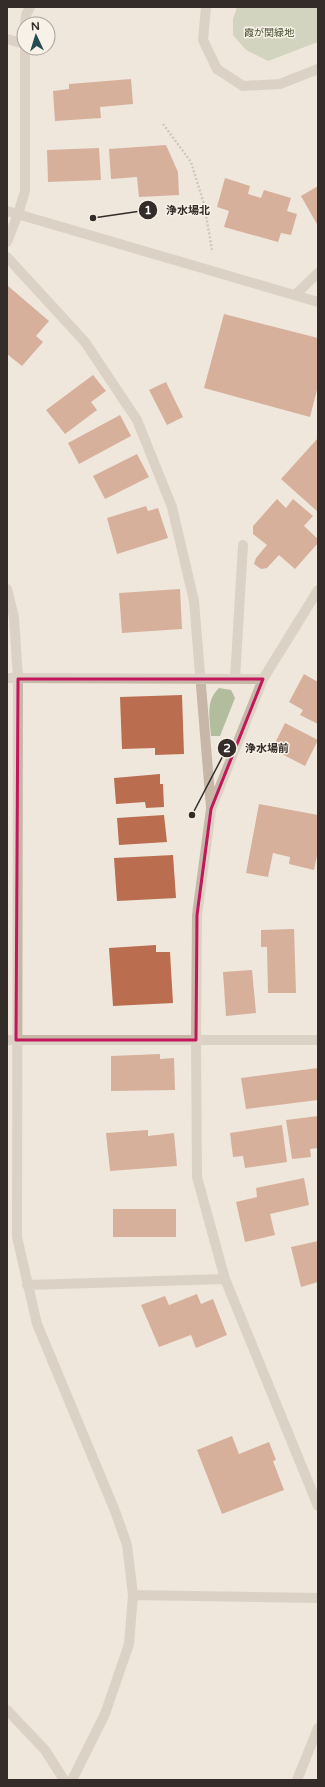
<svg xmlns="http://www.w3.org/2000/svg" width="325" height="1787" viewBox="0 0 325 1787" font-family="'Varela Round','Noto Sans JP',sans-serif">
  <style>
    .green { fill: #b1bd9d }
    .building { fill: #ba6d4f }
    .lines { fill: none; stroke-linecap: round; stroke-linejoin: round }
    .path { stroke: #b1a193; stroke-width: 2.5; stroke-dasharray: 2 2; stroke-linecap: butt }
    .minor { stroke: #c6b7a9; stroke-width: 10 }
    .marked { fill: none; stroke: #c2185b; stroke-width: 3; stroke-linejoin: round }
    .labels { text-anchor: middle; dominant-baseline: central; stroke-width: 3; stroke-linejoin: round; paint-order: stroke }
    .park-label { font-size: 10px; fill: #424f2e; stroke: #f7f1e7 }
    .leader { fill: none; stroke: #342c28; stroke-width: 1.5 }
    .callout-dot { fill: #342c28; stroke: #f7f1e7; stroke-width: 1.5 }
    .mark-label { font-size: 12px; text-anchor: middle; font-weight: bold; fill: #fff }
    .callout-label { font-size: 11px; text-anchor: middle; font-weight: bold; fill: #342c28; stroke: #f7f1e7; stroke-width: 3; stroke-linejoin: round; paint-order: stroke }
  </style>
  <rect width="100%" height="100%" fill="#efe7dc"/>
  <path class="green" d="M 237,7 L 318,7 L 318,42 L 268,61 L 246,50 L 233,35 L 233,19 Z
    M 219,688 L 231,690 L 235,698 L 220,736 L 211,736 C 210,719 205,701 219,688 Z"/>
  <path class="building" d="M 131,79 L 133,104 L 100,107 L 101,118 L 55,121 L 53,91 L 69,89 L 69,84 Z
    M 166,145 L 178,172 L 179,195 L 139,197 L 137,177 L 111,179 L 109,149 Z
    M 99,148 L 101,180 L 48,182 L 47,150 Z
    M 225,178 L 250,186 L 248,194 L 261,198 L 264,190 L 291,198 L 287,211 L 297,214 L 291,235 L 281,233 L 278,242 L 224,227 L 229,211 L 217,207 Z
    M 318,186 L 318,226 L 301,196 Z
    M 8,286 L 49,321 L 36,336 L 43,342 L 22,366 L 7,354 Z
    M 224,314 L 318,338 L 318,386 L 310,417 L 204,388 Z
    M 93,375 L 106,391 L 91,402 L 97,410 L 65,434 L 46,410 Z
    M 166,382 L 183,417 L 167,425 L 149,390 Z
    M 120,415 L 131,436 L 79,464 L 68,443 Z
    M 318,438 L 318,512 L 281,479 Z
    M 137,454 L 149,477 L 105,499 L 93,476 Z
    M 277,499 L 286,508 L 293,499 L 313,516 L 304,526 L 318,539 L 318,543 L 295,569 L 279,555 L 267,568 L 261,569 L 254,564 L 256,558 L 267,545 L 253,534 L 253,526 Z
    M 146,506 L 148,511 L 158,508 L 168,538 L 117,554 L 107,518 Z
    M 180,589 L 182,629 L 122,633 L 119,593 Z
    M 304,674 L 318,682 L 318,724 L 300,715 L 303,710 L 289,702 Z
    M 182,695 L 184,754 L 155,755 L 155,748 L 122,749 L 120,697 Z
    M 285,723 L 318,740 L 305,766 L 272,749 Z
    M 160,774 L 160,784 L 163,784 L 164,807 L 146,808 L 145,802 L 116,804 L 114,778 Z
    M 259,804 L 318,815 L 318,851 L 314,870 L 289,864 L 290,857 L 273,853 L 268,877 L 246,873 Z
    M 164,815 L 167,842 L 119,845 L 117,818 Z
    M 173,855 L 176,898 L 117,901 L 114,858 Z
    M 294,929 L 296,993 L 268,993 L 267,947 L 261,947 L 261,930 Z
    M 156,945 L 156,952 L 170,952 L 173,1003 L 113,1006 L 109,948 Z
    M 252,970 L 256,1013 L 226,1016 L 223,972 Z
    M 160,1054 L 160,1059 L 174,1058 L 175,1090 L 111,1091 L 111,1056 Z
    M 318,1068 L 318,1100 L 246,1109 L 241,1078 Z
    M 318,1116 L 318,1148 L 310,1149 L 311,1157 L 292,1159 L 286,1120 Z
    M 282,1125 L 287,1162 L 245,1168 L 243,1156 L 233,1157 L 230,1133 Z
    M 148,1130 L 148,1136 L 174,1133 L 177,1166 L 110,1171 L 106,1133 Z
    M 304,1178 L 309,1205 L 270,1214 L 275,1235 L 245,1242 L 236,1202 L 257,1197 L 256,1188 Z
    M 113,1209 L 176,1209 L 176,1237 L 113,1237 Z
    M 318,1241 L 318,1282 L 301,1287 L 291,1247 Z
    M 197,1294 L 201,1304 L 213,1299 L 227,1335 L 196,1348 L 191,1335 L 159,1347 L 141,1305 L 165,1296 L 169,1305 Z
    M 232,1436 L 239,1454 L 269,1442 L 276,1460 L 273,1461 L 284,1490 L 222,1514 L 197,1450 Z"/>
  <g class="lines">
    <path class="path" d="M 163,124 L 191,162 L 204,204 L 212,250"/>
    <path class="minor" d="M 206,7 L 203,40 L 217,69 L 243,86 L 280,84 L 318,69
      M 25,24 L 26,15 L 30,7
      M 7,39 L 24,44
      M 7,211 L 318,302
      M 7,242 L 18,214 L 25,191 L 25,48
      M 7,257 L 85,342 L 137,420 L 172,507 L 194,601 L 211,807
      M 295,295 L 318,273
      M 7,589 L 14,617 L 18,679 L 17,1237 L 37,1324 L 115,1511 L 127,1545 L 133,1595 L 129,1644 L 105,1714 L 72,1780
      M 318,590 L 263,679 L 211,809 L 197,915 L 196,1040 L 197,1177 L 225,1279 L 318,1506
      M 7,678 L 263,679
      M 235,679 L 243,545
      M 7,1040 L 318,1040
      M 27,1285 L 225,1279
      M 133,1595 L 318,1598
      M 7,1710 L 45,1750 L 64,1780
      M 297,1780 L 318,1728"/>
  </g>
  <path d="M0 0H325V1787H0ZM 18,679 L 263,679 L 211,809 L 197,915 L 196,1040 L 16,1040 Z" fill="#efe7dc" fill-opacity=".55" fill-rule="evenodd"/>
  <path class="marked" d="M 18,679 L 263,679 L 211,809 L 197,915 L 196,1040 L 16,1040 Z"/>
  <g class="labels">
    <g class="park-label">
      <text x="269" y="33">霞が関緑地</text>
    </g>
  </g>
  <path class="leader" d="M93 218L148 210M192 815L227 748"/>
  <g class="callout-dot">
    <circle cx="93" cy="218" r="4"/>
    <circle cx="192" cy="815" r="4"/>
    <circle cx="148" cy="210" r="10"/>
    <circle cx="227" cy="748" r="10"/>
  </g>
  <g class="mark-label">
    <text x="148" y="214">1</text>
    <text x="227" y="752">2</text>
  </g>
  <g class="callout-label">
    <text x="188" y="214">浄水場北</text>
    <text x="267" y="752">浄水場前</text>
  </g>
  <rect width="325" height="1787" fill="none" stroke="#342c28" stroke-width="16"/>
  <g transform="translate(36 36) rotate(356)"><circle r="19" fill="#f7f1e7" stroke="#a9a29b"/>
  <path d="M0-3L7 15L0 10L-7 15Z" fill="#224c51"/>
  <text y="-6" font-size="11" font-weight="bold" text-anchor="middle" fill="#342c28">N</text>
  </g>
</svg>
